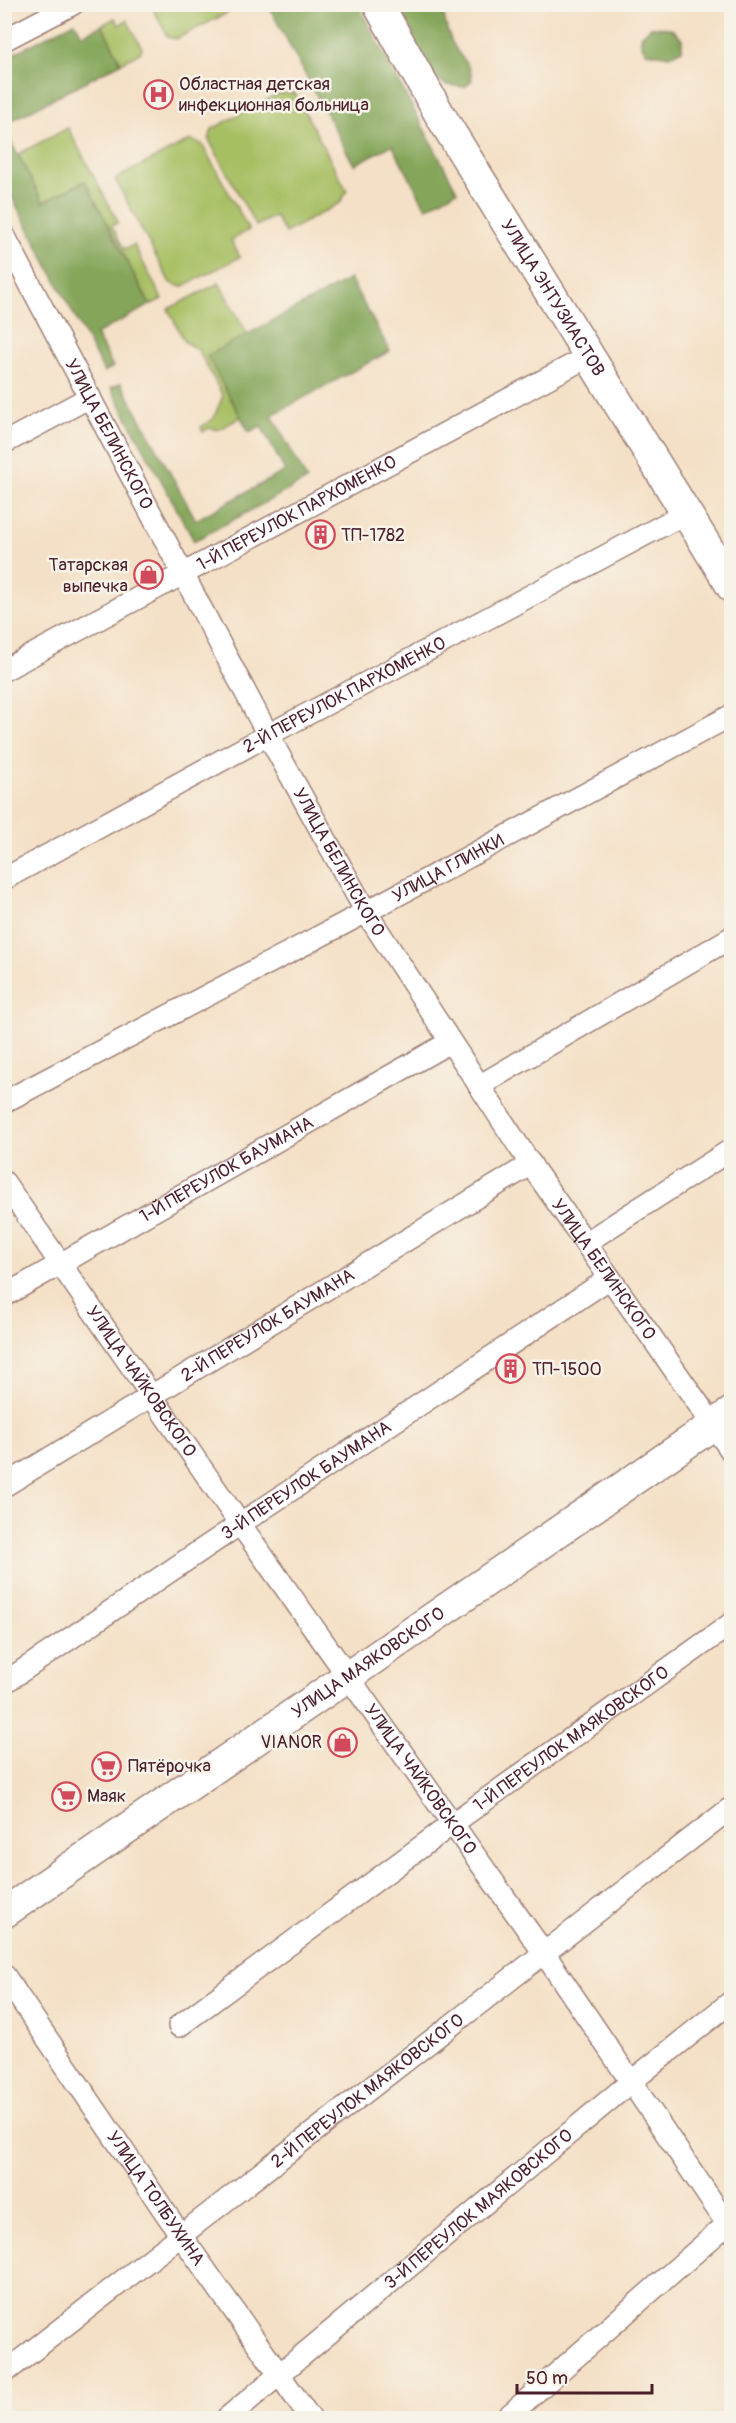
<svg xmlns="http://www.w3.org/2000/svg" width="736" height="2423" viewBox="0 0 736 2423" font-family="Pangolin,sans-serif">
  <style>
    .green { fill: #a7bf64; stroke: #786f48; stroke-width: 1.5 }
    .forest { fill: #85a65a; stroke: #686242; stroke-width: 1.5 }
    .lines { fill: none; stroke-linecap: round; stroke-linejoin: round }
    .street-casing { stroke: #9f8078; stroke-width: 24 }
    .secondary-casing { stroke: #9f8078; stroke-width: 33 }
    .street { stroke: #fff; stroke-width: 21 }
    .secondary { stroke: #fff; stroke-width: 30 }
    .labels { text-anchor: middle; dominant-baseline: central; stroke-width: 5; stroke-linejoin: round; paint-order: stroke }
    .poi-label { font-size: 18px; fill: #4a1f2b; stroke: #f7f3e8; text-anchor: start }
    .street-label { font-size: 18px; fill: #4a1f2b; stroke: #f7f3e8 }
  </style>
  <rect width="100%" height="100%" fill="#f7f3e8"/>
  <filter id="ink" filterUnits="userSpaceOnUse"><feTurbulence type="fractalNoise" baseFrequency=".0167" numOctaves="2"/><feDisplacementMap in="SourceGraphic" scale="12" xChannelSelector="R" yChannelSelector="G"/><feConvolveMatrix kernelMatrix="1 2 1 2 8 2 1 2 1" color-interpolation-filters="sRGB"/></filter>
  <filter id="wash" filterUnits="userSpaceOnUse"><feTurbulence type="fractalNoise" baseFrequency=".008" numOctaves="4" result="noise"/><feDisplacementMap in="SourceGraphic" scale="24" xChannelSelector="R" yChannelSelector="G"/><feGaussianBlur stdDeviation="1.35" result="paint"/><feColorMatrix in="noise" values="0 0 0 0 0 0 0 0 0 0 0 0 0 0 0 0 0 1.4 0 .05"/><feComposite in="paint" operator="in"/></filter>
  <g filter="url(#wash)">
    <rect width="100%" height="100%" fill="#f4e0c6"/>
    <path class="green" d="M 151,5 L 243,5 L 176,39 L 168,37 Z
      M 115,18 L 119,25 L 127,20 L 142,48 L 140,53 L 121,63 L 102,25 Z
      M 295,93 L 347,191 L 340,203 L 285,233 L 275,216 L 256,226 L 209,140 L 212,129 L 278,94 Z
      M 68,128 L 118,222 L 112,226 L 124,249 L 134,245 L 162,299 L 150,305 L 85,181 L 43,203 L 18,154 Z
      M 190,140 L 202,144 L 249,230 L 231,240 L 240,257 L 182,287 L 170,283 L 115,179 Z
      M 219,283 L 248,335 L 208,356 L 241,417 L 218,430 L 209,428 L 203,432 L 201,427 L 213,419 L 223,396 L 198,350 L 185,342 L 168,309 Z"/>
    <path class="forest" d="M 268,5 L 358,5 L 457,191 L 426,208 L 392,145 L 354,165 Z
      M 392,5 L 443,5 C 444,21 448,37 457,51 C 466,63 470,65 472,80 L 465,87 L 446,85 L 431,75 Z
      M 75,22 L 82,35 L 102,25 L 121,63 L 5,124 L 5,58 Z
      M 651,27 L 671,28 L 682,39 L 682,50 L 670,56 L 646,52 L 641,44 L 641,36 Z
      M 4,129 L 43,202 L 85,181 L 150,305 L 96,334 L 113,367 L 104,372 L 5,184 Z
      M 350,279 L 390,351 L 272,415 L 307,480 L 194,541 L 111,388 L 121,383 L 196,520 L 285,471 L 261,426 L 249,432 L 207,356 Z"/>
  </g>
  <g filter="url(#ink)">
    <g class="lines">
      <defs>
        <g id="street">
          <path d="M 4,40 L 73,4"/>
          <path id="s1" d="M 4,235 L 268,735 L 366,912 L 535,1171 L 732,1452"/>
          <path d="M 4,443 L 90,397"/>
          <path id="s2" d="M 4,670 L 589,356"/>
          <path id="s3" d="M 4,879 L 268,735 L 686,513"/>
          <path d="M 479,1086 L 732,937"/>
          <path id="s4" d="M 4,1102 L 366,912 L 732,715"/>
          <path id="s5" d="M 4,1182 L 240,1524 L 544,1953 L 732,2231"/>
          <path d="M 585,1243 L 732,1149"/>
          <path id="s6" d="M 4,1296 L 450,1042"/>
          <path id="s7" d="M 4,1486 L 531,1164"/>
          <path id="s8" d="M 4,1683 L 240,1524 L 610,1278"/>
          <path id="s9" d="M 4,1975 L 182,2237 L 310,2418"/>
          <path id="s10" d="M 179,2026 L 452,1824 L 732,1623"/>
          <path id="s11" d="M 4,2373 L 732,1807"/>
          <path id="s12" d="M 227,2418 L 632,2081 L 732,2001"/>
          <path d="M 506,2418 L 732,2220"/>
        </g>
        <g id="secondary">
          <path id="s13" d="M 378,4 L 440,115 L 732,587"/>
          <path id="s14" d="M 4,1913 L 732,1412"/>
        </g>
      </defs>
      <use href="#street" class="street-casing"/>
      <use href="#secondary" class="secondary-casing"/>
      <use href="#street" class="street"/>
      <use href="#secondary" class="secondary"/>
    </g>
  </g>
  <defs>
    <symbol id="hospital-ring" viewBox="-11 -11 22 22"><circle r="9.5" fill="#f7f3e8" stroke="#d1495b" stroke-width="1.5"/><path d="M-5-5h3v3.5h4V-5h3V5h-3V1.5h-4V5h-3Z" fill="#d1495b"/></symbol>
    <symbol id="building-ring" viewBox="-11 -11 22 22"><circle r="9.5" fill="#f7f3e8" stroke="#d1495b" stroke-width="1.5"/><path d="M-4-6H4V6H1V3H-1V6H-4ZM-2.5-4.3h1.7v1.8h-1.7ZM.8-4.3h1.7v1.8H.8ZM-2.5-1h1.7V.8h-1.7ZM.8-1h1.7V.8H.8Z" fill="#d1495b"/></symbol>
    <symbol id="shop-ring" viewBox="-11 -11 22 22"><circle r="9.5" fill="#f7f3e8" stroke="#d1495b" stroke-width="1.5"/><path d="M-5-2.5h2.3a2.7 3.5 0 0 1 5.4 0H5L5.5 6h-11ZM-1.5-2.5h3a1.5 2.3 0 0 0-3 0Z" fill="#d1495b"/></symbol>
    <symbol id="supermarket-ring" viewBox="-11 -11 22 22"><circle r="9.5" fill="#f7f3e8" stroke="#d1495b" stroke-width="1.5"/><path d="M-6-5.5h2.5l.6 2H6L4.5 2H-2.5L-4.4-4H-6ZM-1.5 3.2a1.3 1.3 0 1 0 .1 0ZM3 3.2a1.3 1.3 0 1 0 .1 0Z" fill="#d1495b"/></symbol>
  </defs>
  <g fill-rule="evenodd">
    <use href="#hospital-ring" x="142" y="78" width="33" height="33"/>
    <use href="#building-ring" x="304" y="518" width="33" height="33"/>
    <use href="#shop-ring" x="132" y="558" width="33" height="33"/>
    <use href="#building-ring" x="494" y="1352" width="33" height="33"/>
    <use href="#shop-ring" x="326" y="1726" width="33" height="33"/>
    <use href="#supermarket-ring" x="90" y="1750" width="33" height="33"/>
    <use href="#supermarket-ring" x="50" y="1780" width="33" height="33"/>
  </g>
  <g class="labels">
    <g class="poi-label">
      <text x="179" y="84">Областная детская<tspan x="179" dy="21">инфекционная больница</tspan></text>
      <text x="341" y="535">ТП-1782</text>
      <text x="128" y="565" text-anchor="end">Татарская<tspan x="128" dy="21">выпечка</tspan></text>
      <text x="532" y="1369">ТП-1500</text>
      <text x="322" y="1742" text-anchor="end">VIANOR</text>
      <text x="128" y="1766">Пятёрочка</text>
      <text x="87" y="1796">Маяк</text>
    </g>
    <g class="street-label">
      <text stroke="none"><textPath href="#s13" startOffset="342">УЛИЦА ЭНТУЗИАСТОВ</textPath></text>
      <text stroke="none"><textPath href="#s1" startOffset="225">УЛИЦА БЕЛИНСКОГО</textPath></text>
      <text stroke="none"><textPath href="#s2" startOffset="332">1-Й ПЕРЕУЛОК ПАРХОМЕНКО</textPath></text>
      <text stroke="none"><textPath href="#s3" startOffset="387">2-Й ПЕРЕУЛОК ПАРХОМЕНКО</textPath></text>
      <text stroke="none"><textPath href="#s1" startOffset="711">УЛИЦА БЕЛИНСКОГО</textPath></text>
      <text stroke="none"><textPath href="#s4" startOffset="502">УЛИЦА ГЛИНКИ</textPath></text>
      <text stroke="none"><textPath href="#s6" startOffset="256">1-Й ПЕРЕУЛОК БАУМАНА</textPath></text>
      <text stroke="none"><textPath href="#s1" startOffset="1197">УЛИЦА БЕЛИНСКОГО</textPath></text>
      <text stroke="none"><textPath href="#s7" startOffset="309">2-Й ПЕРЕУЛОК БАУМАНА</textPath></text>
      <text stroke="none"><textPath href="#s5" startOffset="242">УЛИЦА ЧАЙКОВСКОГО</textPath></text>
      <text stroke="none"><textPath href="#s8" startOffset="364">3-Й ПЕРЕУЛОК БАУМАНА</textPath></text>
      <text stroke="none"><textPath href="#s14" startOffset="442">УЛИЦА МАЯКОВСКОГО</textPath></text>
      <text stroke="none"><textPath href="#s10" startOffset="486">1-Й ПЕРЕУЛОК МАЯКОВСКОГО</textPath></text>
      <text stroke="none"><textPath href="#s5" startOffset="728">УЛИЦА ЧАЙКОВСКОГО</textPath></text>
      <text stroke="none"><textPath href="#s11" startOffset="460">2-Й ПЕРЕУЛОК МАЯКОВСКОГО</textPath></text>
      <text stroke="none"><textPath href="#s9" startOffset="270">УЛИЦА ТОЛБУХИНА</textPath></text>
      <text stroke="none"><textPath href="#s12" startOffset="327">3-Й ПЕРЕУЛОК МАЯКОВСКОГО</textPath></text>
    </g>
  </g>
  <rect width="736" height="2423" fill="none" stroke="#f7f3e8" stroke-width="24"/>
  <path d="M517 2384v9h135v-9" fill="none" stroke="#4a1f2b" stroke-width="3"/>
  <text x="526" y="2384" font-size="18" fill="#4a1f2b" stroke="#f7f3e8" stroke-width="4.5" paint-order="stroke">50 m</text>
</svg>
